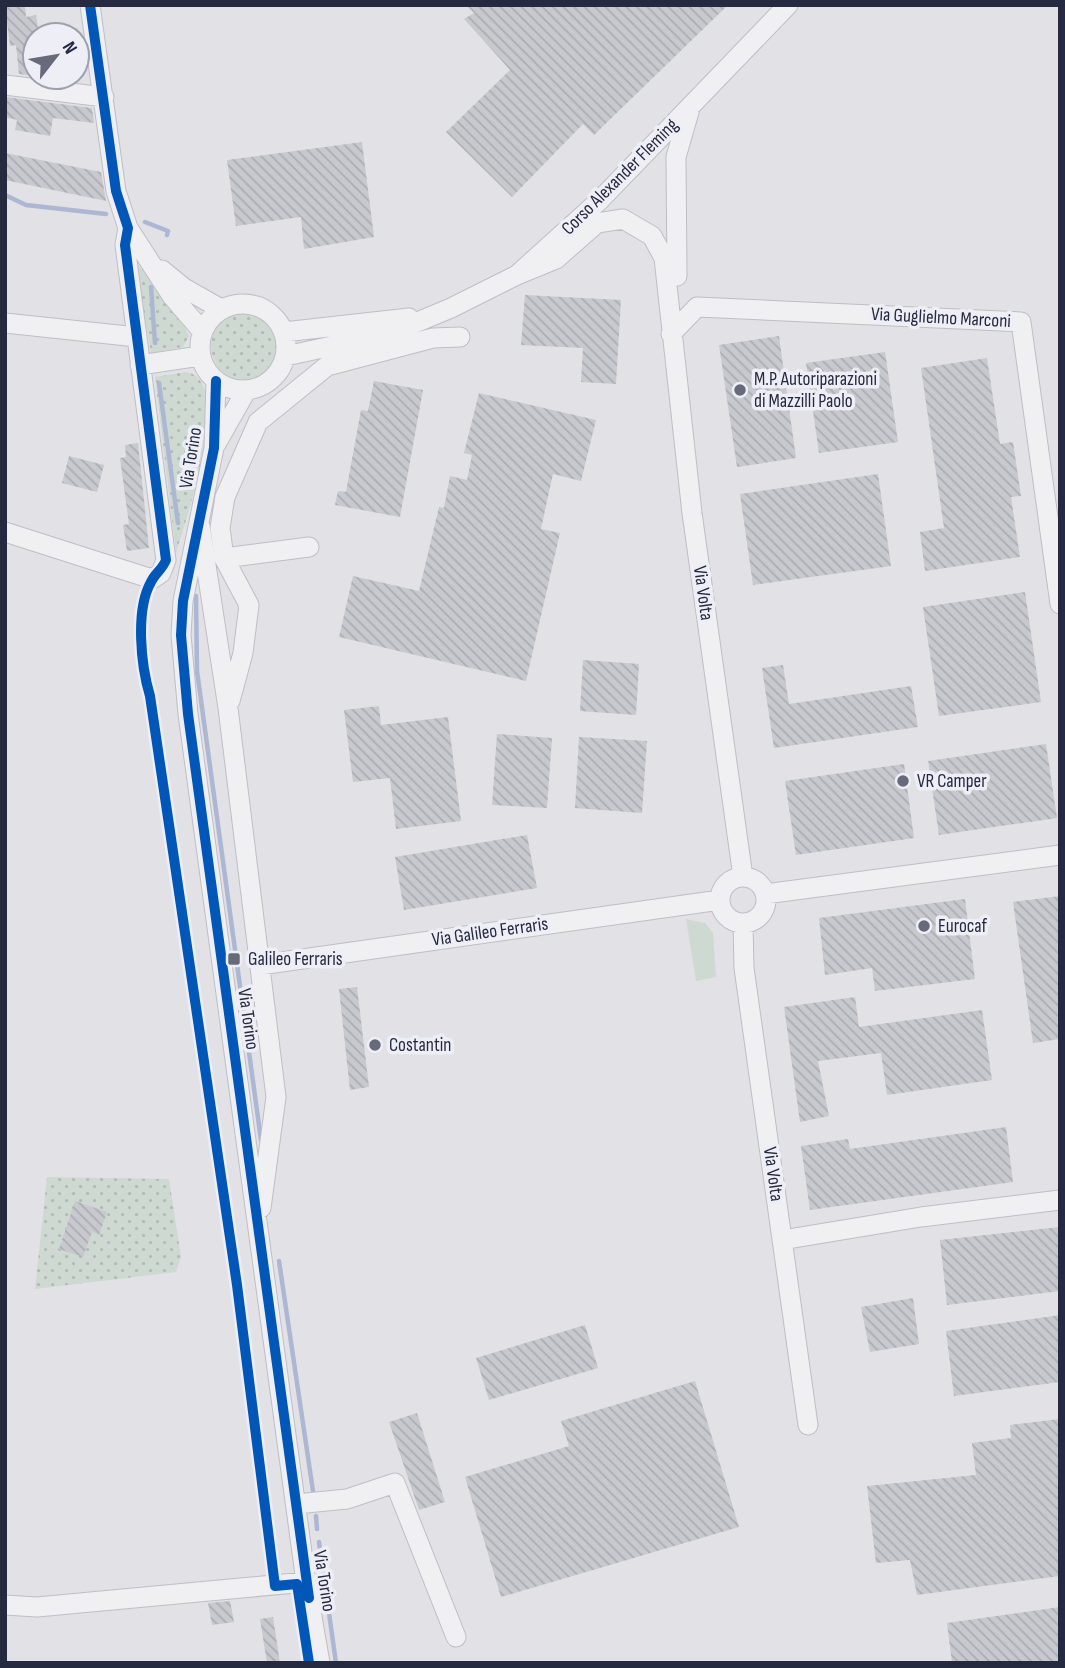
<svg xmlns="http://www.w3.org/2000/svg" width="1065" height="1668" viewBox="0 0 1065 1668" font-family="'Sofia Sans Condensed',sans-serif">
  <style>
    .grass { fill: url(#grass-dots) }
    .park { fill: #ced9d1 }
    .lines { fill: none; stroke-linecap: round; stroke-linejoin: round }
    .stream { stroke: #acb7d3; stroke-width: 4.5 }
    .building { fill: url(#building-back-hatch) }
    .minor-casing { stroke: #bebec4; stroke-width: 21 }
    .minor { stroke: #f0f0f3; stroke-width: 19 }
    .cycleway-casing { stroke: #eeeff6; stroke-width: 15 }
    .cycleway { stroke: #0057b8; stroke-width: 10 }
    .poi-dot { fill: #676a7b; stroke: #eeeff6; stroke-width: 2.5 }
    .labels { text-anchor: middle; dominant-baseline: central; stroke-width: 7; stroke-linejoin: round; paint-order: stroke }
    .street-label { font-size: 19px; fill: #262a41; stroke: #eeeff6 }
    .poi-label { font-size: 19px; fill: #262a41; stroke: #eeeff6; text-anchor: start }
  </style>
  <defs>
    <pattern id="grass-dots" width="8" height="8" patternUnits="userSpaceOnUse" patternTransform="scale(1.75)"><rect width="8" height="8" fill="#ced9d1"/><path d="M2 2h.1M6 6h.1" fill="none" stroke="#b1bab5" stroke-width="1.8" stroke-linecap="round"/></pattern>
    <pattern id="building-back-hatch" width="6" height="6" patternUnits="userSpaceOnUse" patternTransform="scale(1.75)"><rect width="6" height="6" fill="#c8c9ce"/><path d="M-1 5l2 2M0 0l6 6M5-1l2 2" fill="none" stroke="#acadb2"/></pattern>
  </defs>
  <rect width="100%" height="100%" fill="#e1e1e6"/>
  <path class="grass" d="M 135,261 L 179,315 L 189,336 L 183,347 L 151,353 Z
    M211 346a35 35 0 1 1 70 0a35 35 0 1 1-70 0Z
    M 186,372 C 236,380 185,521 176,553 L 155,377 Z
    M 47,1177 L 169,1179 L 181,1257 L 176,1272 L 35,1289 Z"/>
  <path class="park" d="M 686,919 L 705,923 L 713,933 L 716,977 L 696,981 Z"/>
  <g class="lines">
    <path class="stream" d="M 5,195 L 26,205 L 106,214
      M 145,222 L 168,231 L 167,235
      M 151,287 L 155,343
      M 159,383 L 178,523
      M 196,596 L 197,671 L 261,1140
      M 279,1261 L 313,1491
      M 316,1516 L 317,1529
      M 319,1542 L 336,1663"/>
  </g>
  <path class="building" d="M 5,5 L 25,5 L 26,17 L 36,15 L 39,35 L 35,35 L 35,76 L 19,74 L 16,45 L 10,46 Z
    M 466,5 L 728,5 L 594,135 L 583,124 L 512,197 L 446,132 L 510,70 L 464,19 L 474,13 Z
    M 5,97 L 92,108 L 94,123 L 53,118 L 50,136 L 15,130 L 17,120 L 5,117 Z
    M 362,142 L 374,237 L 304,249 L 301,217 L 236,226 L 227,160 Z
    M 5,153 L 101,172 L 106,201 L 5,180 Z
    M 525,295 L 621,300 L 616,384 L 581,382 L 583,348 L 521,345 Z
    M 779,336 L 796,458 L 737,467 L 719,345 Z
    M 885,352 L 898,442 L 819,453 L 806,363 Z
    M 987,358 L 1000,444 L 1013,442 L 1021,496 L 1011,497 L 1020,557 L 925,571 L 920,532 L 944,528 L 921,368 Z
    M 374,381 L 423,390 L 400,517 L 335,505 L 338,491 L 346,492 L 361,410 L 368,411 Z
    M 479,393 L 596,420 L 581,481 L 553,474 L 541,529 L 560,533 L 526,681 L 339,637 L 353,576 L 419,591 L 439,507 L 444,508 L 450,476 L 467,480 L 472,455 L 464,453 Z
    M 138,443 L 149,548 L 127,551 L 123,525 L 129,524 L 120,458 L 126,457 L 125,445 Z
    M 69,456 L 104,465 L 97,492 L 62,483 Z
    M 878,474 L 891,566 L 753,585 L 740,494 Z
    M 1025,592 L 1041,702 L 939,716 L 923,607 Z
    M 583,660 L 639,664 L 636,715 L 580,711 Z
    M 783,665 L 789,704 L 911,686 L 918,727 L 774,748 L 762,668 Z
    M 379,706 L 381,725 L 448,717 L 461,821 L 396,829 L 390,778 L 353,782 L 344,710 Z
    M 497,734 L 552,738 L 547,808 L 492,805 Z
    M 579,737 L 647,741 L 642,813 L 575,808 Z
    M 1046,744 L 1057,818 L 939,835 L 928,761 Z
    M 904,764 L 914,838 L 796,855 L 785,781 Z
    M 527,835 L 537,888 L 404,910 L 395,857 Z
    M 1060,896 L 1060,1039 L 1033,1043 L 1013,902 Z
    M 965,899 L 975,979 L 875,991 L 872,968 L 825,975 L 819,918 Z
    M 357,987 L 369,1087 L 350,1090 L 339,989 Z
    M 855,997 L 859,1027 L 982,1010 L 992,1080 L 887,1095 L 881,1053 L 818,1061 L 829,1116 L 800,1122 L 784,1007 Z
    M 1006,1127 L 1013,1182 L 810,1210 L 801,1146 L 848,1139 L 850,1149 Z
    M 75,1201 L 107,1212 L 99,1235 L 92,1232 L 83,1257 L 59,1249 Z
    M 1060,1227 L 1060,1291 L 947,1305 L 940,1240 Z
    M 913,1298 L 919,1344 L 870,1352 L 861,1307 Z
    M 1060,1315 L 1060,1382 L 954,1396 L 946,1331 Z
    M 585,1325 L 598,1368 L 489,1400 L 476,1358 Z
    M 695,1381 L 739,1527 L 501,1597 L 465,1477 L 569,1446 L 561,1421 Z
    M 417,1413 L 445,1502 L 419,1510 L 389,1422 Z
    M 1060,1419 L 1060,1576 L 917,1595 L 910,1560 L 876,1563 L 867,1486 L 976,1475 L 972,1443 L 1011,1438 L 1010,1425 Z
    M 230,1601 L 234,1622 L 212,1625 L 208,1603 Z
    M 1060,1607 L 1060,1663 L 952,1663 L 947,1623 Z
    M 273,1617 L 280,1663 L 267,1663 L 260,1619 Z"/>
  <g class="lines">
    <defs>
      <path id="minor" d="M 90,5 L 116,191 L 128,228 L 172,296 L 202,331
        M 5,85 L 104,97
        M 162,270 L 184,288 L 221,309
        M 517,275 L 556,259 L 597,223 L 623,219 L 652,236 L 664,258 L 692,513 L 743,877
        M 677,276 L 676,157 L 689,112
        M200 347a43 43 0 1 1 86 0a43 43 0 1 1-86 0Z
        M 5,323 L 137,337
        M 284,332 L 409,318
        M 671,334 L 697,307 L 1021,322 L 1060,604
        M 286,356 L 391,333 L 451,308 L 517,275 L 600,200 L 788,5
        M 140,365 L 200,356
        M 216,381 L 214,448 L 183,601 L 181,635 L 188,714 L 306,1582 L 320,1663
        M 216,444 L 246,391
        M 200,526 L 228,708 L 276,1097 L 261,1208
        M 5,532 L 152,579 L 161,573 L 166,560 L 125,245 L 128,228
        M 224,558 L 309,547
        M 230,701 L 243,653 L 249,605 L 224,558 L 220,528 L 225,497 L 258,422 L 327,366 L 433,338 L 460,337
        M720 900a23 23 0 1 1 46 0a23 23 0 1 1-46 0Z
        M 765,894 L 1060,855
        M 743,923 L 744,968 L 808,1425
        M 260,965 L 720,900
        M 782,1240 L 921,1217 L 1060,1200
        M 296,1504 L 347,1499 L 395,1483 L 456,1637
        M 5,1605 L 37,1607 L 306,1582"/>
    </defs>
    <use href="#minor" class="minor-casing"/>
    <use href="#minor" class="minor"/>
    <defs>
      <path id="cycleway" d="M 90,5 L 116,191 L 128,228 L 125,245 L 166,560 C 162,570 155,573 151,582 C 135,610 141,666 150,696 L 237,1285 L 275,1586 L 297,1584 L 309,1663
        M 216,381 L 214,448 L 183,601 L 181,635 L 188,714 L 309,1598"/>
    </defs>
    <use href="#cycleway" class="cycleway-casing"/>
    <use href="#cycleway" class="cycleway"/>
  </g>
  <g class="poi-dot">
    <circle cx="740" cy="390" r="7"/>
    <circle cx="903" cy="781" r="7"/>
    <circle cx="924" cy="926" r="7"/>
    <rect x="227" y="952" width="14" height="14" rx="3.5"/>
    <circle cx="375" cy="1045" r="7"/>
  </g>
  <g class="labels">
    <g class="street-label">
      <text transform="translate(620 177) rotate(-45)">Corso Alexander Fleming</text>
      <text transform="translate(941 318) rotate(3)">Via Guglielmo Marconi</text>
      <text transform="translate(191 458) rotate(-81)">Via Torino</text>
      <text transform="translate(703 593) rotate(82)">Via Volta</text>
      <text transform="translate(490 932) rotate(-8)">Via Galileo Ferraris</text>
      <text transform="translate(248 1019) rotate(82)">Via Torino</text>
      <text transform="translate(773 1174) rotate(82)">Via Volta</text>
      <text transform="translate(324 1581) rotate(81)">Via Torino</text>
    </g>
    <g class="poi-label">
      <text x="754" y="379">M.P. Autoriparazioni<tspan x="754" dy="22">di Mazzilli Paolo</tspan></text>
      <text x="917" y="781">VR Camper</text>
      <text x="938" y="926">Eurocaf</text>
      <text x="248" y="959">Galileo Ferraris</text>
      <text x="389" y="1045">Costantin</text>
    </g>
  </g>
  <rect width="1065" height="1668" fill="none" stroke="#262a41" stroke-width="14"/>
  <g transform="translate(56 56) rotate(59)"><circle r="33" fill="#eeeff6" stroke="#9ea0ae" stroke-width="2"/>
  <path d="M0-5L12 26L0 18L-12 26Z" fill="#676a7b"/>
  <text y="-10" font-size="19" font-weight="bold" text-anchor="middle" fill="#262a41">N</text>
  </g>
</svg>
